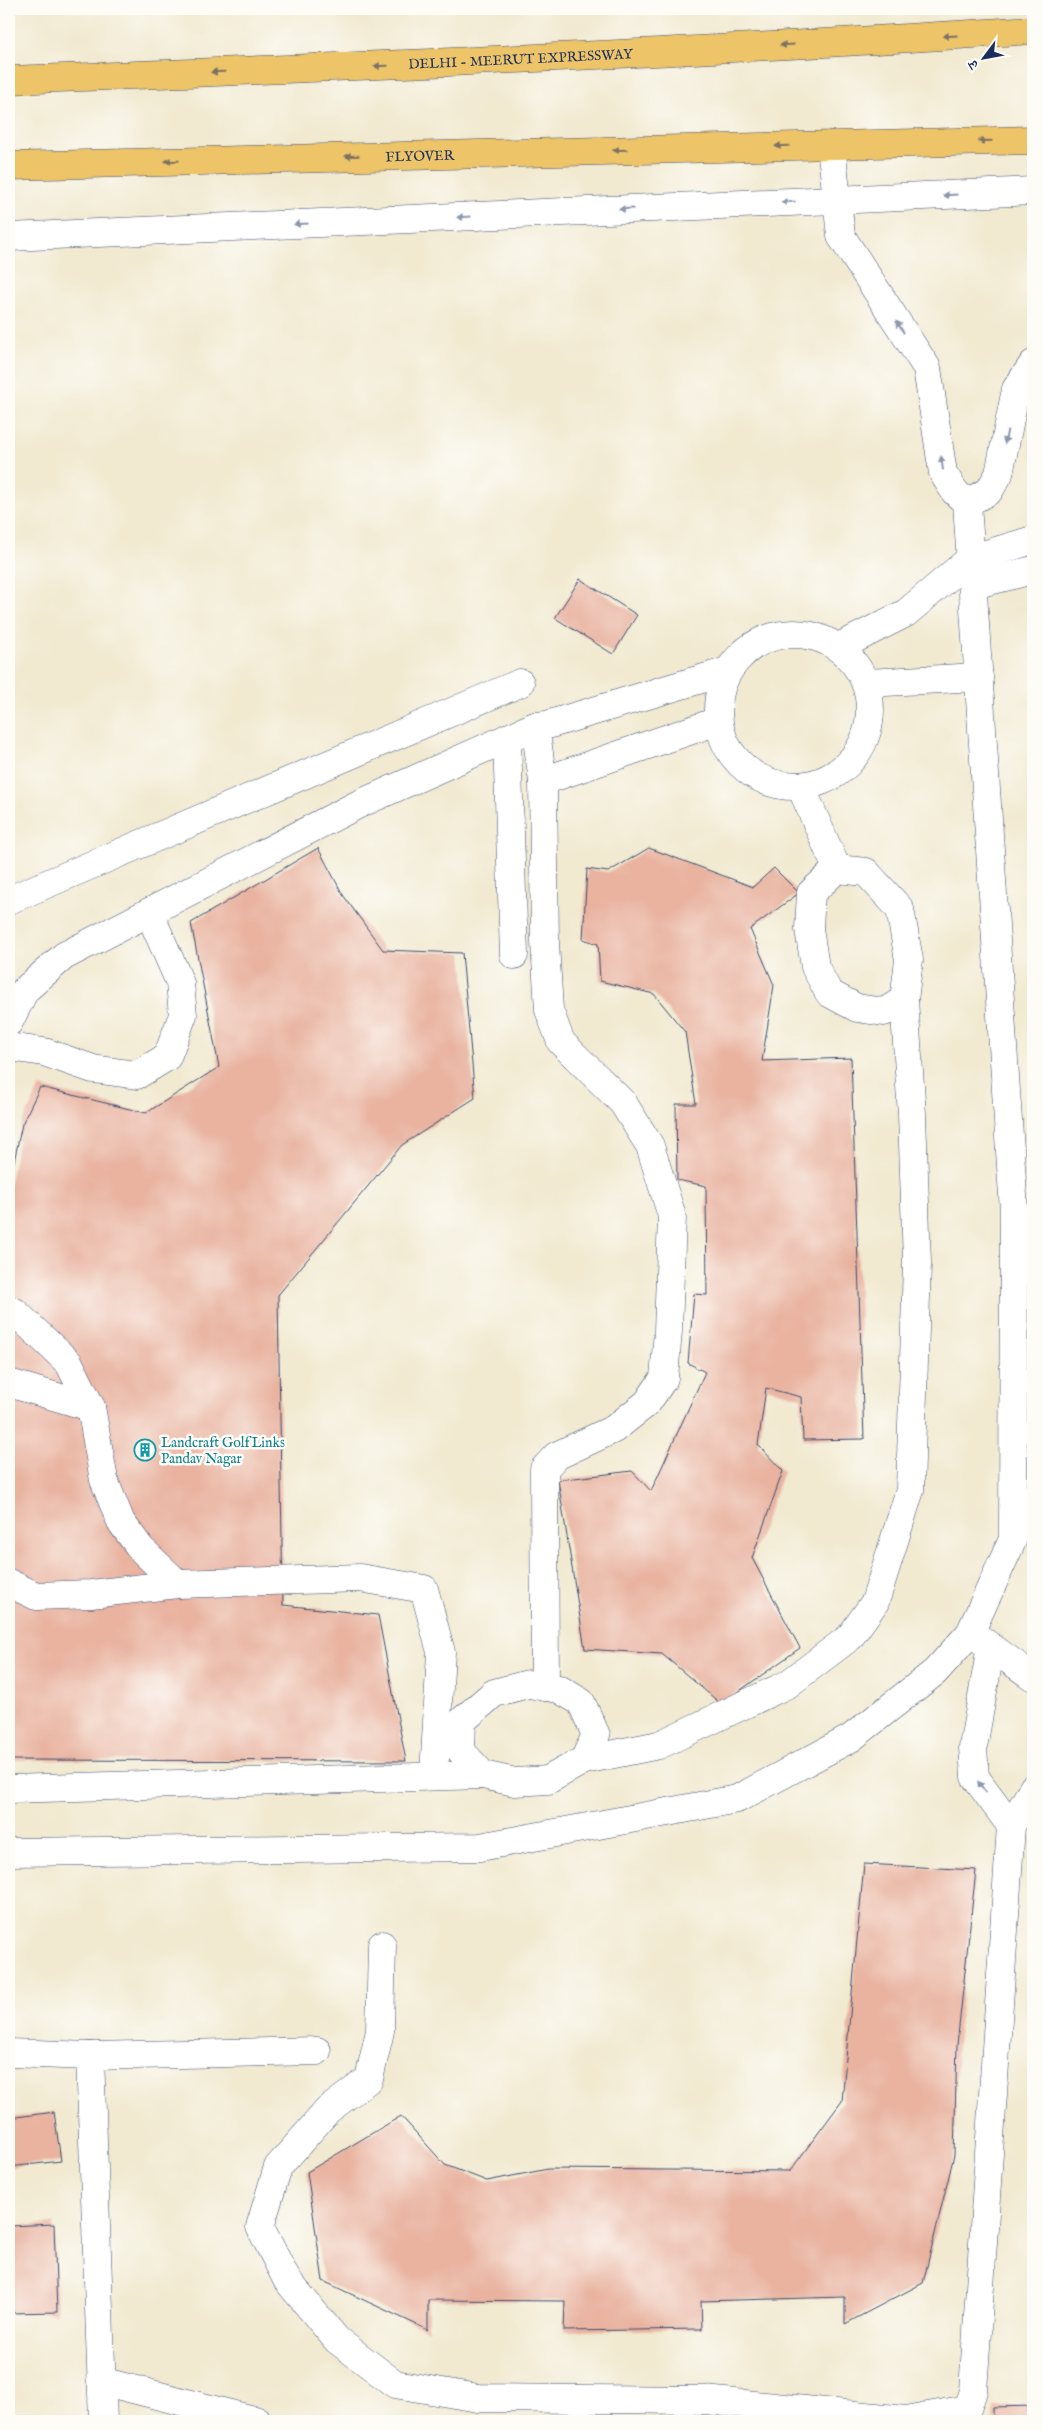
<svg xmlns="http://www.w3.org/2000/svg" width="1042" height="2430" viewBox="0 0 1042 2430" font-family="'IM FELL English','Noto Serif Devanagari',serif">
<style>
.building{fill:#e9b3a0}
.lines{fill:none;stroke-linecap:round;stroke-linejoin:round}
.minor-casing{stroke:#3b4b6f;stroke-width:29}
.highway-casing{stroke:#3b4b6f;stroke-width:29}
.minor{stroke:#fff;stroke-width:28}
.highway{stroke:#eec469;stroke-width:28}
.oneway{fill:#7a7263}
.oneway2{fill:#8d97ae}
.labels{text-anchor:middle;stroke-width:5;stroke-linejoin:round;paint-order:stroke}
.street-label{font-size:14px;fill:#1b2f5e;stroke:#fdfcf7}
.culture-label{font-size:14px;fill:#0d838f;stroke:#fdfcf7;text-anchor:start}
</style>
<rect width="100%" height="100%" fill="#fdfcf7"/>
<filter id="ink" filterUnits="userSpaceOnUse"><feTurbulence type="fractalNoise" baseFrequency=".02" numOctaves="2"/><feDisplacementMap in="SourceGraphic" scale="10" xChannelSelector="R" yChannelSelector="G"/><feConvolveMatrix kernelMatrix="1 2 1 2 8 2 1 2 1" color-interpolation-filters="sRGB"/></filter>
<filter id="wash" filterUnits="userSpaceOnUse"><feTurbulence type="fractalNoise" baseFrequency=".0096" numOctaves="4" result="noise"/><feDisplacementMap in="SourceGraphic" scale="20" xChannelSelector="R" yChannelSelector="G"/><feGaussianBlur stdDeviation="1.12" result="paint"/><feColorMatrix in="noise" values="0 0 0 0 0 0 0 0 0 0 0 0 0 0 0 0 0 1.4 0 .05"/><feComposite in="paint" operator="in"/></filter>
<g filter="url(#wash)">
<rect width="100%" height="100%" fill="#f1e9d0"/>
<g id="blocks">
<!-- building -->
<g class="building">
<polygon points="580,579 637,615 613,654 555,618"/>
<polygon points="318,848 343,895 383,950 462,953 475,1098 402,1145 278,1295 283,1605 378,1615 406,1761 9,1760 9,1185 22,1124 40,1087 146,1113 219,1067 191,923"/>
<polygon points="649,848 753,887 774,868 799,893 750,929 774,985 762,1061 851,1058 864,1439 803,1440 801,1397 766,1388 758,1445 783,1471 752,1558 800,1648 721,1704 662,1654 585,1649 558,1480 632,1471 651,1491 705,1372 688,1363 694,1294 707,1295 706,1186 677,1180 676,1104 696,1104 685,1032 654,994 600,981 598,944 583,939 587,869 608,872"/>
<polygon points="864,1864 976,1870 957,2045 954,2155 923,2283 845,2324 845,2297 701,2301 702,2329 564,2331 565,2301 428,2300 428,2330 323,2281 307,2172 401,2116 445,2165 487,2181 548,2169 790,2171 842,2101"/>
<polygon points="54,2112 61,2161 9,2167 9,2118"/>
<polygon points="54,2224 57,2312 9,2313 9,2226"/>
<polygon points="1033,2406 1033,2421 993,2421 993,2407"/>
</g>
</g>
</g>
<g filter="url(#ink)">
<use href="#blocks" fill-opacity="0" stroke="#3b4b6f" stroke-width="1"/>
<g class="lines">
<!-- minor casing -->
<g class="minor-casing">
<g id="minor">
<polyline points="9,237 1033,191"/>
<polyline points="967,503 989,491 999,474 1016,389 1033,364"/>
<polyline points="973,585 1033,570"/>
<circle cx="794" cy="710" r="76"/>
<polyline points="839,647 906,613 970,559 1033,540"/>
<polyline points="866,683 979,677"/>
<polyline points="507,738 514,955"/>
<polyline points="543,781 535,726 547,725 728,671"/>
<polyline points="801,787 837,869"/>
<polygon points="837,869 866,872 900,909 909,960 904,1000 884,1012 857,1008 829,993 815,967 809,929 811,893"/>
<polyline points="9,900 520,683"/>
<polyline points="9,1022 25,990 64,956 357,805 535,726"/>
<polyline points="9,1047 44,1052 93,1069 137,1075 167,1057 183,1015 180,983 149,912"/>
<polyline points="9,1310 15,1312 69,1363 91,1407 104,1480 121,1522 141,1549 178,1584"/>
<polyline points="9,1383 91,1407"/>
<polyline points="9,1583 36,1596 91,1594 178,1584 360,1578 424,1589 441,1652 434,1775"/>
<polyline points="977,1637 1033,1677"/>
<polyline points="991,1647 973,1747 975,1777 1011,1826"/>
<polygon points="528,1684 559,1689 581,1702 596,1735 584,1760 548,1780 515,1782 483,1775 461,1751 462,1721 494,1693"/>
<polyline points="545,1687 544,1469 556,1456 614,1429 647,1403 664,1378 668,1331 672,1216 650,1146 623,1103 561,1042 549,1010 545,943 543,781 718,721"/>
<polyline points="584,1760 659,1745 788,1684 850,1637 875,1602 910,1490 917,1263 912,1114 904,1000"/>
<polyline points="9,1789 483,1775"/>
<polyline points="9,1852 480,1847 737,1799 851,1738 935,1672 970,1633 1013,1539 1014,1211 967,503 955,492 943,473 927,368 841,236 831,145"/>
<polyline points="382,1945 380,2031 369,2079 328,2110 278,2167 260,2227 287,2280 337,2340 395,2384 478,2398 705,2400 906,2420 967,2409 973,2391 1011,1826 1033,1788"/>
<polyline points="9,2053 90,2056 103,2421"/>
<polyline points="90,2056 317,2051"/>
<polyline points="101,2381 258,2421"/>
</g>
</g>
<!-- highway casing -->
<g class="highway-casing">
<g id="highway">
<path id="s1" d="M9 80C350 67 692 53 1033 30"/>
<path id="s2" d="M9 166 1033 140"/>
</g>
</g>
<!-- minor -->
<use href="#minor" class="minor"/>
<!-- highway -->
<use href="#highway" class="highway"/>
</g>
<!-- one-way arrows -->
<defs><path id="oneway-solid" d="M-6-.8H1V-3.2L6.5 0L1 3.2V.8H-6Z" transform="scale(1.25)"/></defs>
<g class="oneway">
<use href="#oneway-solid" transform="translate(950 36) rotate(176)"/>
<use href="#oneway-solid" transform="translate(787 45) rotate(177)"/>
<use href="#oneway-solid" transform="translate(381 66) rotate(178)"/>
<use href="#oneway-solid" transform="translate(218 72) rotate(178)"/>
<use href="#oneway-solid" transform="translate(985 141) rotate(179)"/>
<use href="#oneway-solid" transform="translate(782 146) rotate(179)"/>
<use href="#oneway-solid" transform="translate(620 150) rotate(179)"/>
<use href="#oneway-solid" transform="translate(352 156) rotate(179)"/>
<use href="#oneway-solid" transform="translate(172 161) rotate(178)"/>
</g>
<g class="oneway2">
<use href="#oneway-solid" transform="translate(950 195) rotate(177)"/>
<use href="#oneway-solid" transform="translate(788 202) rotate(177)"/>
<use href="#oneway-solid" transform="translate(626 209) rotate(177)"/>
<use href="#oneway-solid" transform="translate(464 217) rotate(177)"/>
<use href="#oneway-solid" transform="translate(301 224) rotate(177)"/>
<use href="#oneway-solid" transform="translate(900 327) rotate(-123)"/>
<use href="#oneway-solid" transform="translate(1006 437) rotate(101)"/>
<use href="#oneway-solid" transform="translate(942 463) rotate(-98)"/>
<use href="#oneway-solid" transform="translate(982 1787) rotate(-127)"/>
</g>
</g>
<!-- icons -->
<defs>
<g id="building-ring" transform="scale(1.125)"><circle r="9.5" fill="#fdfcf7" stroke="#0f9aa8" stroke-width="1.5"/><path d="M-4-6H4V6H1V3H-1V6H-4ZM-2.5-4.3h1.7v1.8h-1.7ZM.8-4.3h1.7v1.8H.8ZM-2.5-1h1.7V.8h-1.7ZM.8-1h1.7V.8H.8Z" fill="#0f9aa8"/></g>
</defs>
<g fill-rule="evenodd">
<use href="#building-ring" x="145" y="1450"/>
</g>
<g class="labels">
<!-- street labels -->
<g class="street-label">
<text dy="5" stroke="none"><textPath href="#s1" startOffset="512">DELHI - MEERUT EXPRESSWAY</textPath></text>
<text dy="5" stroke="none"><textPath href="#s2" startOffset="411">FLYOVER</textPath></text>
</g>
<!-- culture labels -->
<g class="culture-label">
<text x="161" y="1447">Landcraft GolfLinks<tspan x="161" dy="16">Pandav Nagar</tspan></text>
</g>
</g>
<!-- margin -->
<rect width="1042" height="2430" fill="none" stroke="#fdfcf7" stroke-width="30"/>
<!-- north arrow -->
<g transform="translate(984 58) rotate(238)" stroke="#fdfcf7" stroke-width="4" paint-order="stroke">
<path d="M0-4L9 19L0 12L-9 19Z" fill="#1b2f5e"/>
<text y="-8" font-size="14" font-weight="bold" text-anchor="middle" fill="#1b2f5e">उ</text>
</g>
</svg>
